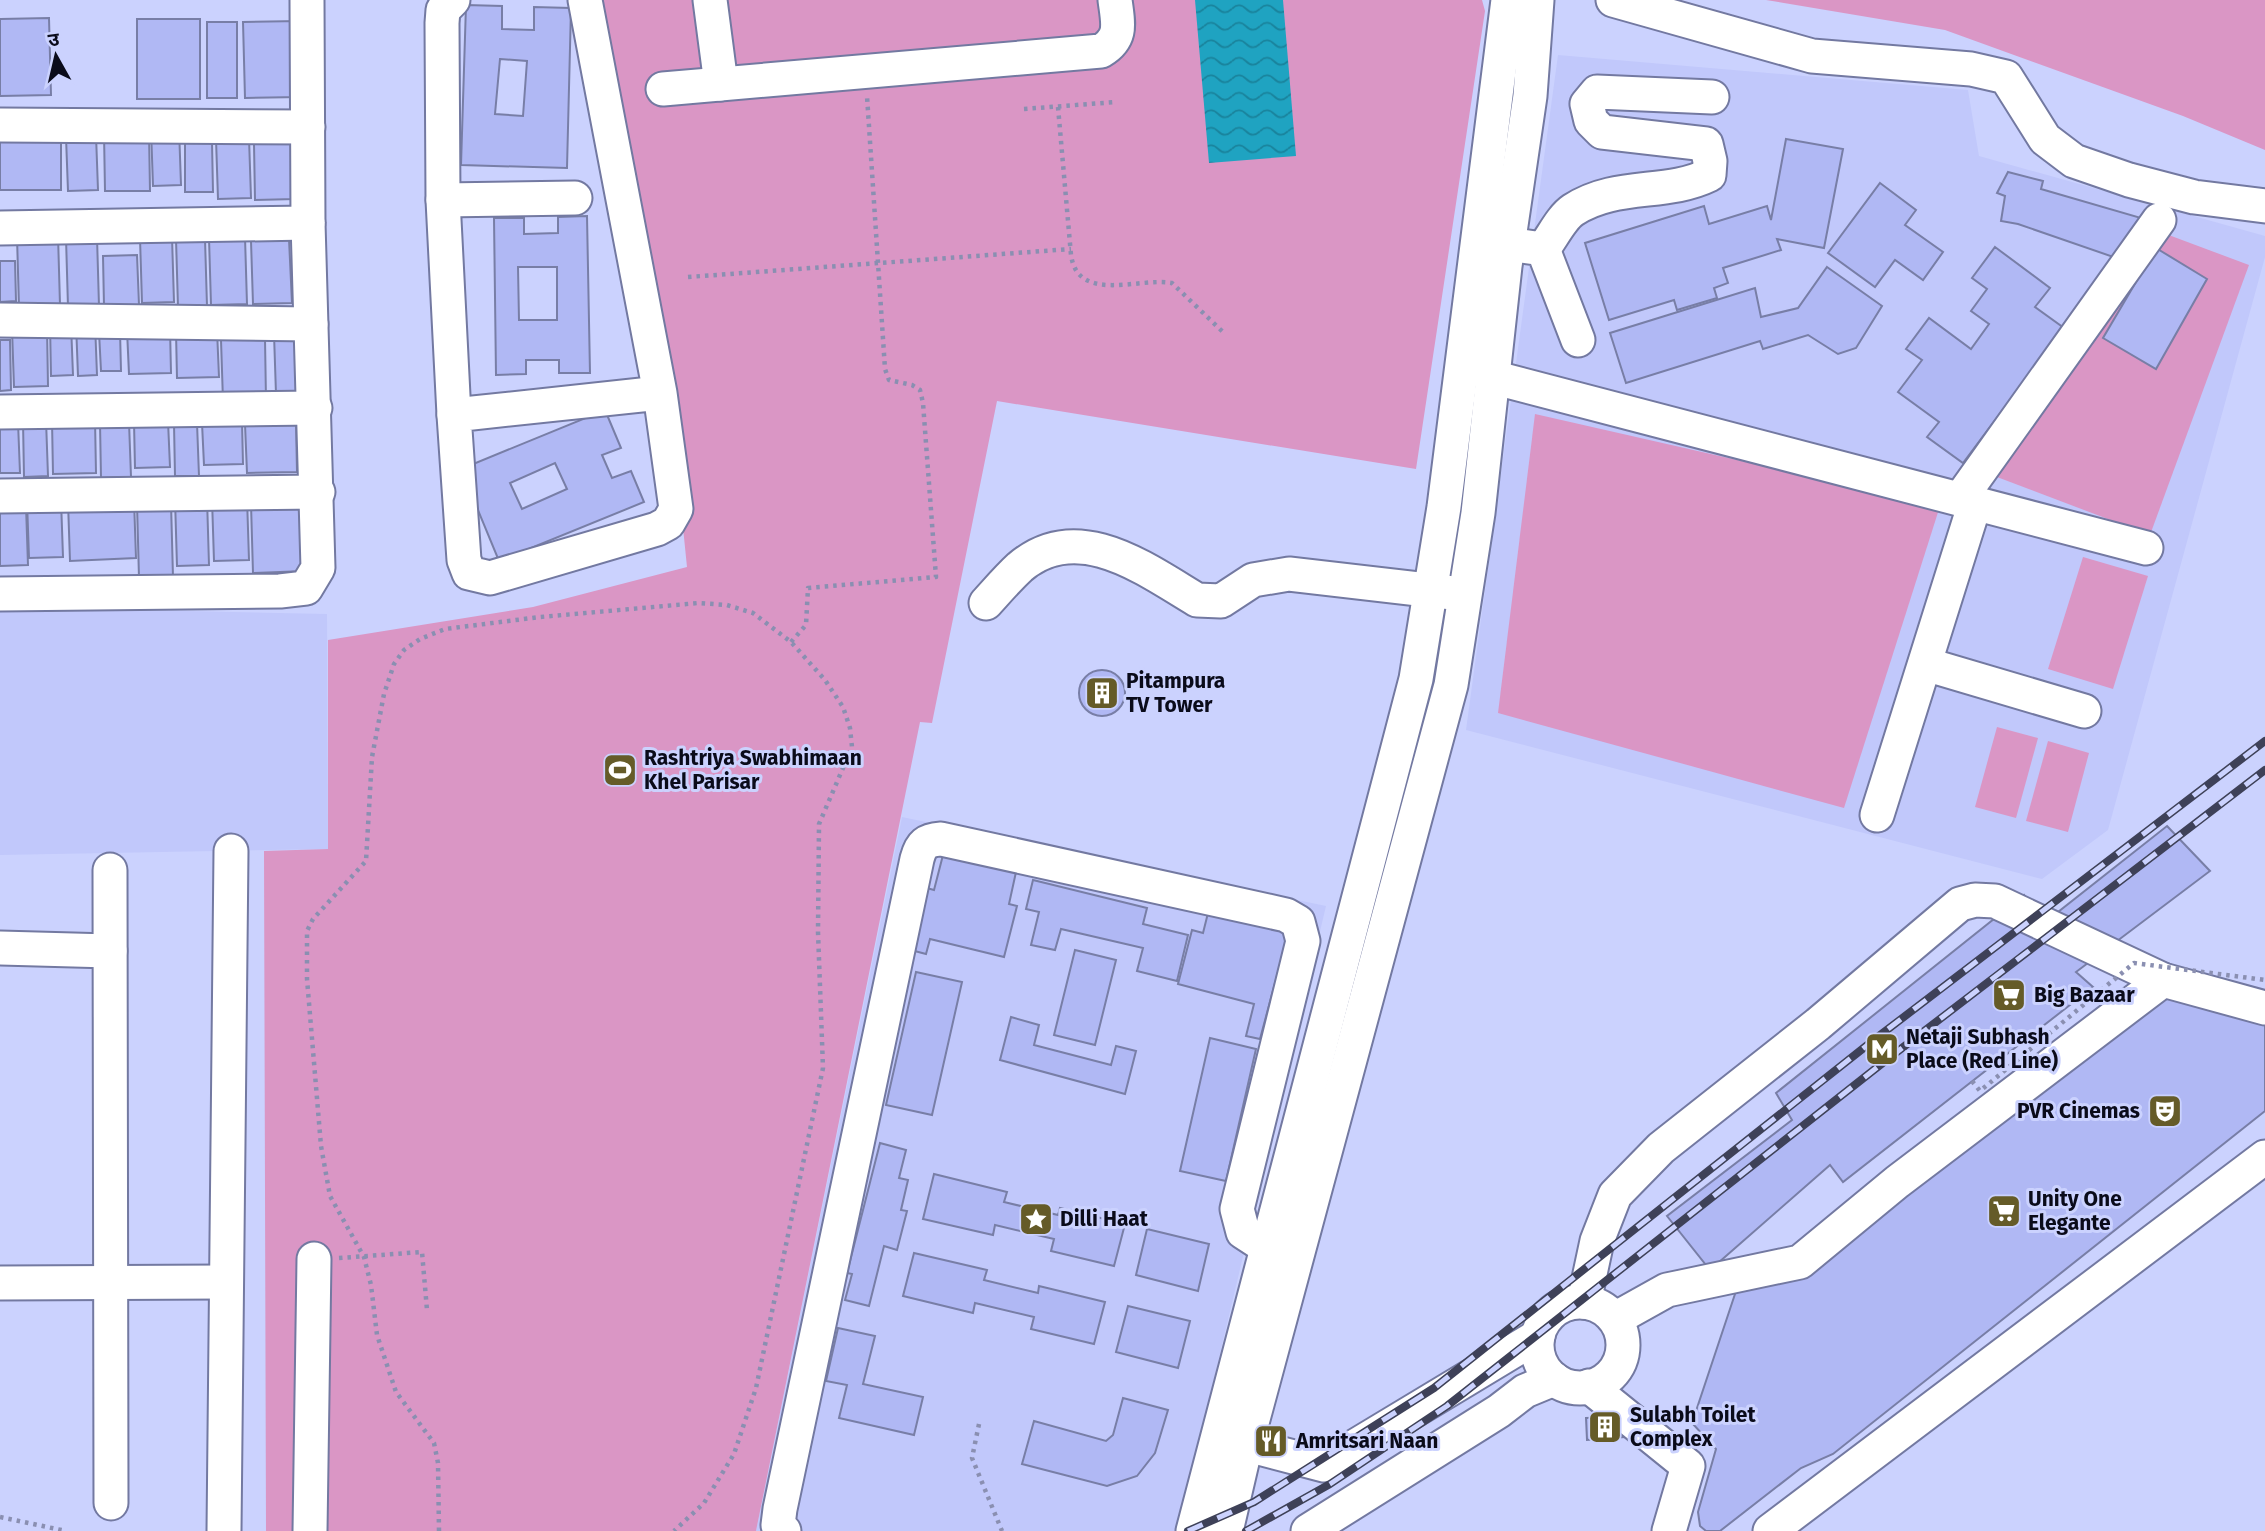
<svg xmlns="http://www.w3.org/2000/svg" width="2265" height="1531" viewBox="0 0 2265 1531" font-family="'Fira Sans','Noto Sans Devanagari',sans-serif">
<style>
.built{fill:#c1c8fb}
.park{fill:#da96c5}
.water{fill:url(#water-waves)}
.building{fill:#b0b8f4;stroke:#787ea6;stroke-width:2;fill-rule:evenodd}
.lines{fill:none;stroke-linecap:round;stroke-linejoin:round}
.minor-casing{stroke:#7379a1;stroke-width:37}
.path{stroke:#8a8fb1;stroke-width:4.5;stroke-dasharray:3.5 5;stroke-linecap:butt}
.minor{stroke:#fff;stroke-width:33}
.rail-casing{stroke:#3e4158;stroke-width:8}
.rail{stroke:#cbd2fe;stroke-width:5;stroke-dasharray:16;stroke-linecap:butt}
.path-bridge{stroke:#8a8fb1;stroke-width:4.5;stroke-dasharray:3.5 5;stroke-linecap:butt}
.labels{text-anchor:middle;stroke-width:6;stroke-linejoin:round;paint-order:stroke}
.poi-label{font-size:21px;font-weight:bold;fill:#0a0b1a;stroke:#cbd2fe;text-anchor:start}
</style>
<defs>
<pattern id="water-waves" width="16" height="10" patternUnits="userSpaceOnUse" patternTransform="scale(1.75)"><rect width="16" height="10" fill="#1fa3c1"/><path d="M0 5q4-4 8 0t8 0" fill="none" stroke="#19839c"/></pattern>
</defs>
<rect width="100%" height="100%" fill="#cbd2fe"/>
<!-- built -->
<g class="built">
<polygon points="1558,55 1968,90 1979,156 2265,236 2265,257 2108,830 2042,879 1466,730"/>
<polygon points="0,607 327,614 328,849 0,855"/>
<polygon points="902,817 1326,906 1178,1531 756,1531"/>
</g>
<!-- park -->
<g class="park">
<polygon points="596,0 1482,0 1485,11 1416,469 997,401 932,723 920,722 756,1531 266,1531 264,851 328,849 328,640 533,607 687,567 661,310"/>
<polygon points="1766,0 2265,0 2265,150 2183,116 1945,30"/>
<polygon points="2166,234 2249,265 2150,535 1997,477"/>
<polygon points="1535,414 1940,506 1844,808 1498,713"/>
<polygon points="2083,557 2148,576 2113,689 2048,669"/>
<polygon points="1997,727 2038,738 2016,818 1975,807"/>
<polygon points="2048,741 2089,753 2068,832 2026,821"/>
</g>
<!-- water -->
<polygon class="water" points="1195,0 1283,0 1296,156 1209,163"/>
<!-- building -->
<g class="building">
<path d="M466 5 502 6V29L534 30V7L571 8 567 168 461 165ZM500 59 527 61 523 116 495 114Z"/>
<polygon points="49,18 51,95 0,96 0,19"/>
<rect x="137" y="19" width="63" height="80"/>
<polygon points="299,21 300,97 245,98 243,22"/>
<rect x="207" y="22" width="30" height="76"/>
<polygon points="179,128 181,185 153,186 151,129"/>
<rect x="0" y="133" width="61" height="57"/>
<polygon points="104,133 149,133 150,191 105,191"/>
<polygon points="96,135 98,190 68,191 66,137"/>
<polygon points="249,138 251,198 218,199 216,139"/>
<polygon points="1786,139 1843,149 1824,248 1777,239 1781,250 1723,268 1728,283 1714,288 1717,298 1677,310 1674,300 1609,320 1585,243 1704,206 1709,224 1767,206 1771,220"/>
<polygon points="185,142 212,142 213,192 185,192"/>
<polygon points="294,143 295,199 255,200 254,144"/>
<polygon points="2008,172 2043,181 2041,189 2148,220 2125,261 2018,224 2001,221 2005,196 1997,193"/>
<polygon points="1880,183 1916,210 1905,225 1943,252 1923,280 1895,260 1875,287 1828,253"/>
<path d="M587 216 590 373H559V360H526V374L496 375 494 218H524V234L558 233V217ZM518 267H557V320H519Z"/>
<polygon points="58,235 60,305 19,307 17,237"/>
<polygon points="97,237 99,306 68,307 66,238"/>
<polygon points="172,237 174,302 142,303 140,238"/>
<polygon points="245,237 247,304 211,305 209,238"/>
<polygon points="176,239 205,239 207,306 178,307"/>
<polygon points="289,239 292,303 253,304 251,241"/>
<polygon points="1995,247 2050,288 2035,307 2064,328 1963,463 1927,437 1939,422 1898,392 1922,360 1906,349 1929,318 1971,349 1989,324 1971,311 1987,289 1972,278"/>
<polygon points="2156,248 2207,279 2156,369 2103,338"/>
<polygon points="137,255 139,305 104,306 103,256"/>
<polygon points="0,261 15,261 16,301 0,302"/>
<polygon points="1827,267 1882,306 1856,348 1838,354 1808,335 1763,349 1760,341 1626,383 1610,333 1755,288 1761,317 1798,308"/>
<polygon points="76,323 95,323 97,375 78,376"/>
<polygon points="50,324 71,324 73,375 51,376"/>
<polygon points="47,328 48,386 14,387 12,329"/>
<polygon points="170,329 171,373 129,374 127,330"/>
<polygon points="217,330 219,377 177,378 176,332"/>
<polygon points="120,331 121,371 101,371 99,332"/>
<polygon points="274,334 302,334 304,394 276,394"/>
<polygon points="265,339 266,400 223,401 221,340"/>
<polygon points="0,340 10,340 11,390 0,391"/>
<path d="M605 410 621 448 602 455 612 478 631 471 644 502 499 561 461 469ZM555 463 567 489 522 509 510 483Z"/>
<polygon points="95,419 96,473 53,474 52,421"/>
<polygon points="46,420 48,476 24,477 23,421"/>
<polygon points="168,421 170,467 135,468 134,422"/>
<polygon points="18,422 20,473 0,473 0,423"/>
<polygon points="129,422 131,477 101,478 100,423"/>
<polygon points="242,422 243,464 204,465 202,423"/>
<polygon points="296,422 297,472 247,473 245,424"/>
<polygon points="197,423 199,476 175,476 174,424"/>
<polygon points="207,498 209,565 177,566 175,499"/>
<polygon points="247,498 249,560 214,561 212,499"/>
<polygon points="61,500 63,557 29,558 27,501"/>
<polygon points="134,500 136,558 70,561 68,502"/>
<polygon points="171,503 173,577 139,578 137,504"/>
<polygon points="304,503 306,571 253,573 251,504"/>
<polygon points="26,506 28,565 0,566 0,507"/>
<circle cx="1102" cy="693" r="23"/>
<polygon points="2167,826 2210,871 2076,972 2093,987 1843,1182 1830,1165 1710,1270 1667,1216 1792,1120 1776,1093 2024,895 2044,923"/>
<polygon points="943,855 1016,872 1009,904 1017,906 1004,957 930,939 926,954 907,949 923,887 934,890"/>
<polygon points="1033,880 1147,908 1143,924 1188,935 1177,981 1137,971 1143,948 1061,929 1055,950 1031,945 1039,912 1026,909"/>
<polygon points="1210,905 1290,927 1260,1039 1246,1036 1254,1004 1178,984 1192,930 1203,933"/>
<polygon points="1075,950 1116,960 1095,1045 1054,1035"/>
<polygon points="916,972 962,982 932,1115 886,1105"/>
<polygon points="2147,984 2265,1004 2265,1111 1833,1454 1801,1468 1720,1531 1706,1531 1700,1526 1698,1512 1716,1449 1692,1423 1739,1282 1798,1267"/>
<polygon points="1011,1017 1039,1025 1034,1045 1111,1065 1116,1046 1136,1051 1125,1094 1000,1060"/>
<polygon points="1210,1038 1256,1049 1226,1181 1180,1171"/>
<polygon points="880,1143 906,1150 899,1178 908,1180 901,1210 907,1211 897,1250 884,1246 869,1306 845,1300 852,1274 847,1273"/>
<polygon points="934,1174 1007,1192 1004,1202 1058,1215 1060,1208 1125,1224 1114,1266 1051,1251 1054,1239 995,1225 993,1235 923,1219"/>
<polygon points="1147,1229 1209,1244 1198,1291 1136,1275"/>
<polygon points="914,1253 987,1270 984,1280 1038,1293 1039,1286 1105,1302 1094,1344 1031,1329 1034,1317 975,1303 973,1313 903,1296"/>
<polygon points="1128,1306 1190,1321 1178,1368 1116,1352"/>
<polygon points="838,1328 875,1336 863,1384 923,1397 914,1435 839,1418 847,1385 826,1381"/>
<polygon points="1123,1398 1168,1410 1155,1453 1137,1476 1107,1486 1022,1464 1034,1421 1106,1441 1113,1435"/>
<polygon points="1621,1417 1624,1437 1587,1440 1586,1418"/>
</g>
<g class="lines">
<!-- minor casing -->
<g class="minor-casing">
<g id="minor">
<polyline points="453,0 443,10 442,23 443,200 454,415"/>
<polyline points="585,0 660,393 676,509 668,523 657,529 490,578 469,573 464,560 454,415 660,393"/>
<polyline points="710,0 721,84"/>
<polyline points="1613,0 1812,56 1971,69 2006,77 2045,139 2074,161 2129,180 2194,197 2265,206"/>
<path d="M663 89 1101 51C1123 38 1118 23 1115 0"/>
<polyline points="0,125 308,127"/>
<polyline points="443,200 575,198"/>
<polyline points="0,228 308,223"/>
<polyline points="1521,246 1543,249 1578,340"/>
<path d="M1543 249C1552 238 1561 218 1573 210 1616 182 1666 196 1709 175L1710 161 1706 144 1602 132 1591 121 1587 104 1597 92 1712 97"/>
<polyline points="0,320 311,324"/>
<polyline points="1492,377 2146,548"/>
<polyline points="0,412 315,408"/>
<polyline points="0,496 318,492"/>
<polyline points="1960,499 2159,220"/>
<polyline points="0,594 280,591 306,588 318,568 308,223 307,0"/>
<path d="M986 603C997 591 1008 578 1020 567 1078 518 1145 569 1197 600L1221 601 1253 580 1289 574 1453 593"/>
<polyline points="1925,664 2084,711"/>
<polyline points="1877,815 1975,503"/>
<polyline points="110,870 111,1503"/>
<polyline points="0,948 110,951"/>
<polyline points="0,1283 225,1282"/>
<polyline points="1584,1302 1597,1241 1615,1195 1661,1148 1818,1024 1960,904 1975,900 1995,901 2163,980 2265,1008"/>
<circle cx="1580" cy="1345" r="43"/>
<polyline points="1615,1319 1667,1290 1800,1262 1897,1182 2163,980"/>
<polyline points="1589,1386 1688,1466 1669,1531"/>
<polyline points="1225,1439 1324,1465 1538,1336"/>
<polyline points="224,1531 231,851"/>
<polyline points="310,1531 314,1259"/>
<path d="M784 1531 778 1525 780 1509 917 859C921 844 926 840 941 839L1286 915 1298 922 1303 941 1237 1209 1243 1232 1266 1247"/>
<polyline points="1193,1531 1416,679 1444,507 1508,0"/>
<polyline points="1226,1531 1246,1445 1451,685 1478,513 1505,266 1530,96 1537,0"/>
<polyline points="1308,1531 1499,1411 1525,1391 1554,1379"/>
<polyline points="1770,1531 2265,1157"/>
</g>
</g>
<!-- path -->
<g class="path">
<path d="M1058 107 1071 255C1078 304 1139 277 1172 283L1224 333"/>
<polyline points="1024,109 1116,102"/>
<polyline points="688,277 1071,249"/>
<polyline points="791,642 806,625 808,588 936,577 923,403 920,390 912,385 889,380 885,369 867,96"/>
<polyline points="339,1258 422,1252 427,1310"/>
<polyline points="979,1424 972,1458 1002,1531"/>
<polyline points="0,1517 66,1531"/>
<polyline points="439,1531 438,1463 434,1443 396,1392 377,1335 371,1285 364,1257 330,1196 321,1146 307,979 307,931 313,919 366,861 372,757 384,694 394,664 404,650 420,639 445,629 540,617 698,603 727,605 753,613 791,642 825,680 843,707 850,728 852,747 819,824 818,932 823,1068 756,1388 734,1454 704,1503 674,1531"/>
</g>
<!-- minor -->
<use href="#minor" class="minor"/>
<!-- rail casing -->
<g class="rail-casing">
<g id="rail">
<polyline points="1188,1531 1254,1502 1434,1388 1875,1039 2265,741"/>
<polyline points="1246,1531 1330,1484 1447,1406 1889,1058 2265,770"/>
</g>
</g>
<!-- rail -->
<use href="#rail" class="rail"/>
<!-- path-bridge -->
<polyline class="path-bridge" points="1972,1081 1980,1091 2134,963 2265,980"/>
</g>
<!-- icons -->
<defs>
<g id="building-square" transform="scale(1.75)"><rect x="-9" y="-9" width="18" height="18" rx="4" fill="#655b28" stroke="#cbd2fe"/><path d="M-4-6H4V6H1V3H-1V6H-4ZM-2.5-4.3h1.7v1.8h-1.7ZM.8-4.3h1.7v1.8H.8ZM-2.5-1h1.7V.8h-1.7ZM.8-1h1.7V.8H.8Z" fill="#fff"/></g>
<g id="stadium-square" transform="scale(1.75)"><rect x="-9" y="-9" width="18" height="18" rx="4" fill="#655b28" stroke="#cbd2fe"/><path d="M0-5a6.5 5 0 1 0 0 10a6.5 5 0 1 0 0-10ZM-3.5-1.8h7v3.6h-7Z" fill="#fff"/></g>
<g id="supermarket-square" transform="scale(1.75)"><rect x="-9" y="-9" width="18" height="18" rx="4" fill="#655b28" stroke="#cbd2fe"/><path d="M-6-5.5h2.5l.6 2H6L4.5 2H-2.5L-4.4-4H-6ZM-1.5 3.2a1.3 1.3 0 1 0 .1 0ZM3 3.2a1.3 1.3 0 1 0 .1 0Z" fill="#fff"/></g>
<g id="metro-square" transform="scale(1.75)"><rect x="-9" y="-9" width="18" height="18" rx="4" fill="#655b28" stroke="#cbd2fe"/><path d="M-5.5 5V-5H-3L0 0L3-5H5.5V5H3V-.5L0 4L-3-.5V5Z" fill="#fff"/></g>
<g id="theatre-square" transform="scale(1.75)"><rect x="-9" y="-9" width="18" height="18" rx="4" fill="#655b28" stroke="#cbd2fe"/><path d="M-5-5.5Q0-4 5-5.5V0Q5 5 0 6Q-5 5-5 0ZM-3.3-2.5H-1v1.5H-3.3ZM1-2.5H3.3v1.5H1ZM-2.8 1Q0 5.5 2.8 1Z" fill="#fff"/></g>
<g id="sight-square" transform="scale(1.75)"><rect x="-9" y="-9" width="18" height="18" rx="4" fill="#655b28" stroke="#cbd2fe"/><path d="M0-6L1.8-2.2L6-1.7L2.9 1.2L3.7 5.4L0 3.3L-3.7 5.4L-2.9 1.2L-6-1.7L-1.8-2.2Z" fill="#fff"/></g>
<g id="restaurant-square" transform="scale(1.75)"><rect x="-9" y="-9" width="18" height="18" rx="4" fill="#655b28" stroke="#cbd2fe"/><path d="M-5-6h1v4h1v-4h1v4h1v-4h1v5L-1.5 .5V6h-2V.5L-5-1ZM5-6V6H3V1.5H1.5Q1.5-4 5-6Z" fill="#fff"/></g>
</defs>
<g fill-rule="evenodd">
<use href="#building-square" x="1102" y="693"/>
<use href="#stadium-square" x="620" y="770"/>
<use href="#supermarket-square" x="2009" y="995"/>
<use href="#metro-square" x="1882" y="1049"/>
<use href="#theatre-square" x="2165" y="1111"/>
<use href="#supermarket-square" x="2004" y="1211"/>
<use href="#sight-square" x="1036" y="1219"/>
<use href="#building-square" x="1605" y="1427"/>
<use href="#restaurant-square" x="1271" y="1441"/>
</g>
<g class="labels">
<!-- poi labels -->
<g class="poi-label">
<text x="1126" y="688">Pitampura<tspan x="1126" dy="24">TV Tower</tspan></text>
<text x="644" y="765">Rashtriya Swabhimaan<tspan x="644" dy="24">Khel Parisar</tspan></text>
<text x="2034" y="1002">Big Bazaar</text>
<text x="1906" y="1044">Netaji Subhash<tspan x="1906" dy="24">Place (Red Line)</tspan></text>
<text x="2140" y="1118" text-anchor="end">PVR Cinemas</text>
<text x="2028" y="1206">Unity One<tspan x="2028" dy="24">Elegante</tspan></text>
<text x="1060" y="1226">Dilli Haat</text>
<text x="1630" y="1422">Sulabh Toilet<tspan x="1630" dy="24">Complex</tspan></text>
<text x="1296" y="1448">Amritsari Naan</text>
</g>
</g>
<!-- north arrow -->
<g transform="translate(56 56) rotate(352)" stroke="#cbd2fe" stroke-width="5" paint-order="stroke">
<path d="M0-5L12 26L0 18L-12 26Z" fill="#0a0b1a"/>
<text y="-10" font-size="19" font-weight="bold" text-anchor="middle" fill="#0a0b1a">उ</text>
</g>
</svg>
